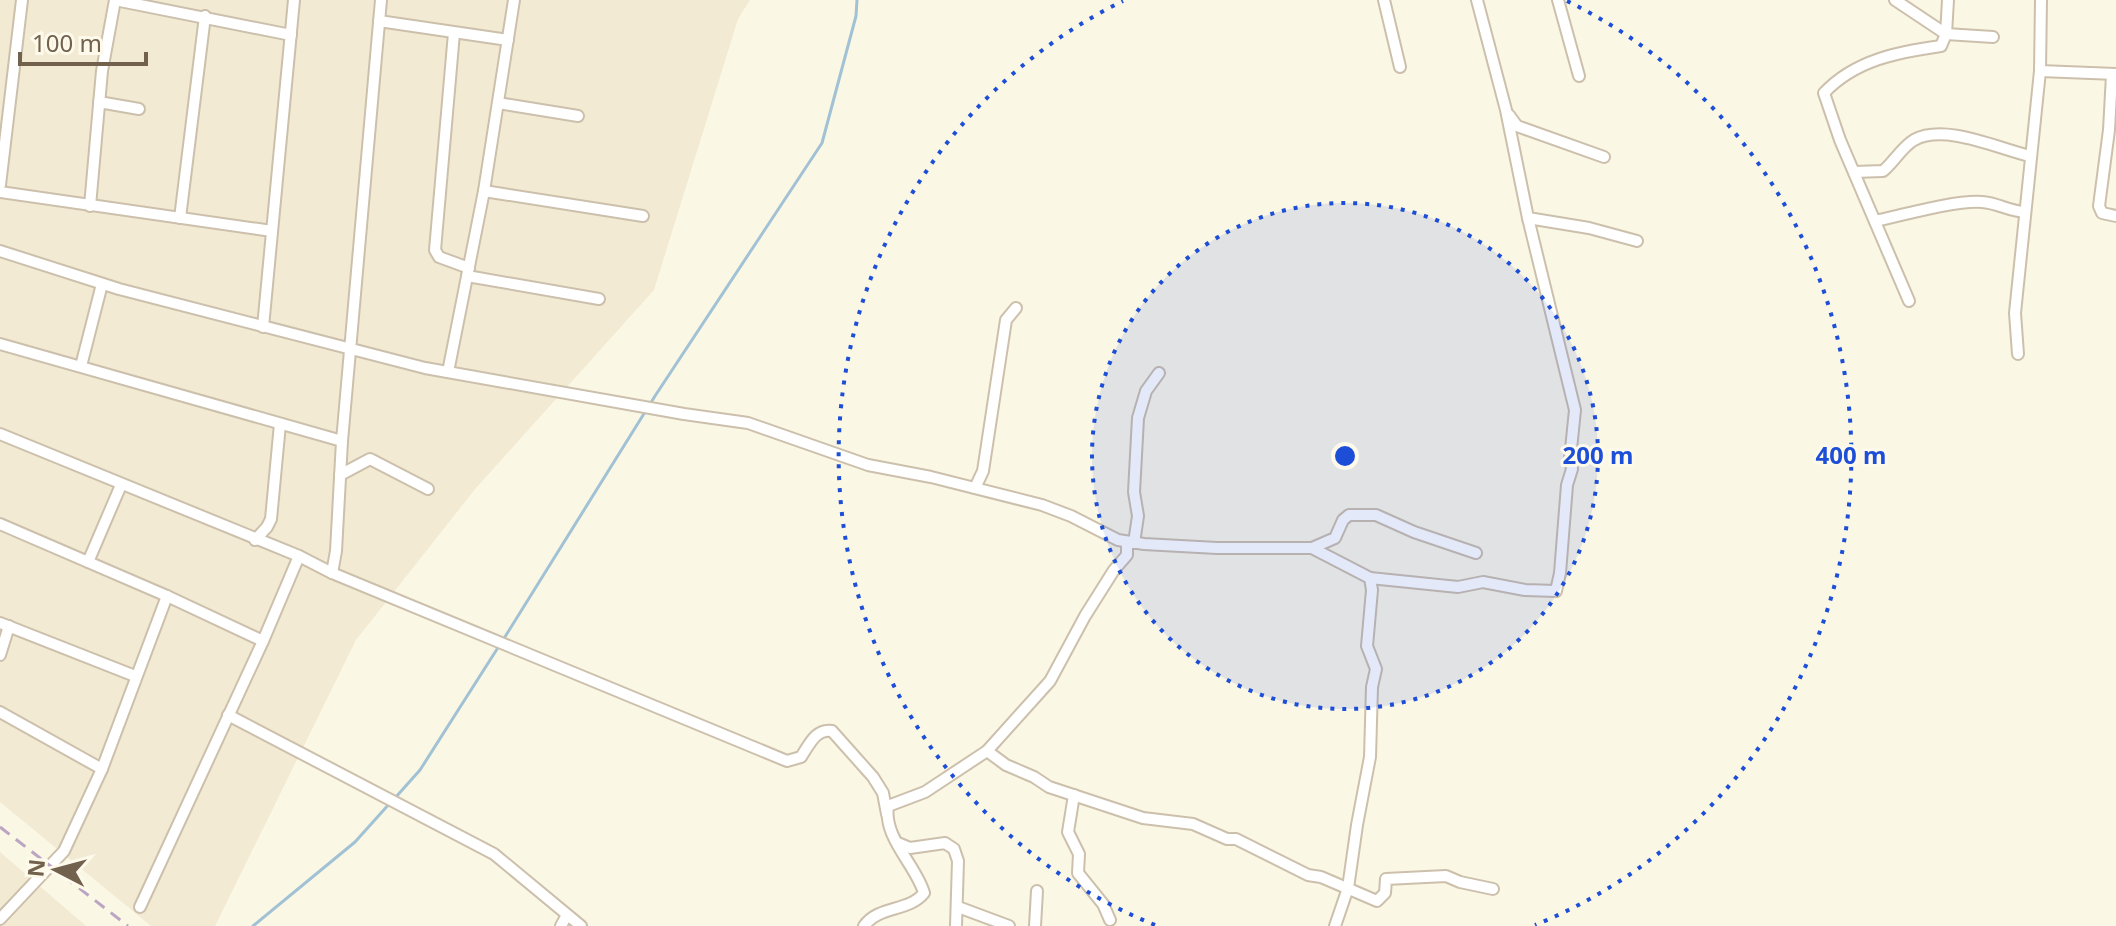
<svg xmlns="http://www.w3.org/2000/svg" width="2116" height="926" viewBox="0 0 2116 926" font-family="'Noto Sans',sans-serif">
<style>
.residential{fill:#f2ead3}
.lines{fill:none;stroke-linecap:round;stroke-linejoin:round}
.stream{stroke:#a1c1d4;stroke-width:3}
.minor-casing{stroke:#ccc0ac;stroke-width:14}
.minor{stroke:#fff;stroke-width:10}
.rail{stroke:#bca4c3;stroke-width:3;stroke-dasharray:12 8;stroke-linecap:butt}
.ring{fill:none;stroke:#1d4ed8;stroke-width:4;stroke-dasharray:4 8}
.centre{fill:#1d4ed8;stroke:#fefaeb;stroke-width:4}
.ring-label{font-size:24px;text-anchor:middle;font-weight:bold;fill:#1d4ed8;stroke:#fefaeb;stroke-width:6;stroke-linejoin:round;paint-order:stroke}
</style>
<rect width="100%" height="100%" fill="#fbf7e5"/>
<!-- residential -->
<g class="residential">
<polygon points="0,0 750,0 738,19 654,290 476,488 356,640 215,926 151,926 0,802"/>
<polygon points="0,852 86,926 0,926"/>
</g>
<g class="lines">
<!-- stream -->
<g class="stream">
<polyline points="503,640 655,396 822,143 856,16 857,0"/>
<polyline points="395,798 420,770 499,646"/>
<polyline points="253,926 355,842 390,803"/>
</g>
<!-- minor casing -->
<g class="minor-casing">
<g id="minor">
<polyline points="115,0 291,35"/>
<polyline points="1384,0 1400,67"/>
<polyline points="1477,0 1506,110 1528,218 1589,228 1637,241"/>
<polyline points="1558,0 1579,76"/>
<polyline points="1895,0 1946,34 1993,37"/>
<polyline points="379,21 508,40"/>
<polyline points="454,33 435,250 439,257 469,268"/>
<polyline points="2040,71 2116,74"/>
<polyline points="2112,75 2109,130 2099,206 2102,213 2116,216"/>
<polyline points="99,102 139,109"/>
<polyline points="498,103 578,116"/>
<polyline points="1509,115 1517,126 1604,157"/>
<path d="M1854 172 1883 171C1894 162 1902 147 1914 140 1945 123 1999 149 2030 156"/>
<polyline points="0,185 22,0"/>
<polyline points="484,191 643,216"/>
<polyline points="0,192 272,231"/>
<polyline points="90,206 102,71 115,0"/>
<polyline points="180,218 205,16"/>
<path d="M1875 221C1903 215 1955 200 1982 202 1998 203 2008 211 2025 212"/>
<polyline points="0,251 119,289 425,368 684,414 748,423 868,465 931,477 1042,505 1071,516 1118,540 1144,544 1217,548 1312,548 1335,538 1343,520 1349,515 1376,515 1414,532 1476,553"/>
<polyline points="467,276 599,299"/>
<path d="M1909 301 1840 140 1824 93C1855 60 1898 52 1941 46L1946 34 1948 0"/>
<polyline points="263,327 294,0"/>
<polyline points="0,344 342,441"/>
<polyline points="2018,354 2015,313 2040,71 2041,0"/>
<polyline points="81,366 102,284"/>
<polyline points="448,372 484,191 514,0"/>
<polyline points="0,434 299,556 332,573 336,551 342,441 381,0"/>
<polyline points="340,475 370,459 428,489"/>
<polyline points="975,488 983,471 1006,320 1016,308"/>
<polyline points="0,524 167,596 263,641 140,907"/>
<polyline points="255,540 267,527 271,519 280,424"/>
<polyline points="1134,543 1138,516 1134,492 1138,418 1146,391 1159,373"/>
<polyline points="1312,548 1370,578 1372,590 1367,646 1376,669 1372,687 1370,757 1357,825 1348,888 1335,926"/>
<polyline points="88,562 121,485"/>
<path d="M332 573 787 761 801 757C809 745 816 728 832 731L873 777 883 793 887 814"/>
<polyline points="1370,578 1458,587 1483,582 1525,590 1556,591 1560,573 1567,485 1572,469 1570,459 1575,410 1528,218"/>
<polyline points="0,623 135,676"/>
<polyline points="263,641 299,556"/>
<polyline points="0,655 9,626"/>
<polyline points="0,712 102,769"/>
<polyline points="228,715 494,854 581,926"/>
<polyline points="987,751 1006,765 1034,777 1049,787 1143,818 1193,824 1227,839 1236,839 1308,875 1321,877 1377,901 1385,893 1386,879 1446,876 1460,882 1493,889"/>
<polyline points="1074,795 1068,832 1079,854 1078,873 1103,904 1110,920"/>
<polyline points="898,843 910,848 945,843 954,849 958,861 956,926"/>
<polyline points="958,907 1009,926"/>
<polyline points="0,919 64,851 102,769 167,596"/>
<polyline points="561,926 567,915"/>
<path d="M864 926C879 905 909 912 924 893 916 865 883 838 888 806L925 792 987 751 1050 681 1085 616 1114 570 1127 555V542"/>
<polyline points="1035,926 1037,891"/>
</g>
</g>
<!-- minor -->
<use href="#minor" class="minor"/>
<!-- rail -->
<polyline class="rail" points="0,827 128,926"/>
</g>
<!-- distance rings -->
<circle cx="1345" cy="456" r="253" fill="#1d4ed8" fill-opacity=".12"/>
<g class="ring">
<circle cx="1345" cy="456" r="253"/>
<path d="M1155 925A506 506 0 0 1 1123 1M1567 1A506 506 0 0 1 1535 925"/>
</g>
<circle cx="1345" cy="456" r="12" class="centre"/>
<g class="ring-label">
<text x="1598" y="464">200 m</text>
<text x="1851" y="464">400 m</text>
</g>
<!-- north arrow -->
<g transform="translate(56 870) rotate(276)" stroke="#fefaeb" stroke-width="6" paint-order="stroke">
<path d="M0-6L14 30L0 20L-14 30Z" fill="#72614c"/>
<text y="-12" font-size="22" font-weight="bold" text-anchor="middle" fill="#72614c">N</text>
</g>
<!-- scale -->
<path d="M20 52v12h126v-12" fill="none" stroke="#72614c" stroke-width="4"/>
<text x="32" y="52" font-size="24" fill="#72614c" stroke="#fefaeb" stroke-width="6" paint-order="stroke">100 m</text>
</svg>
